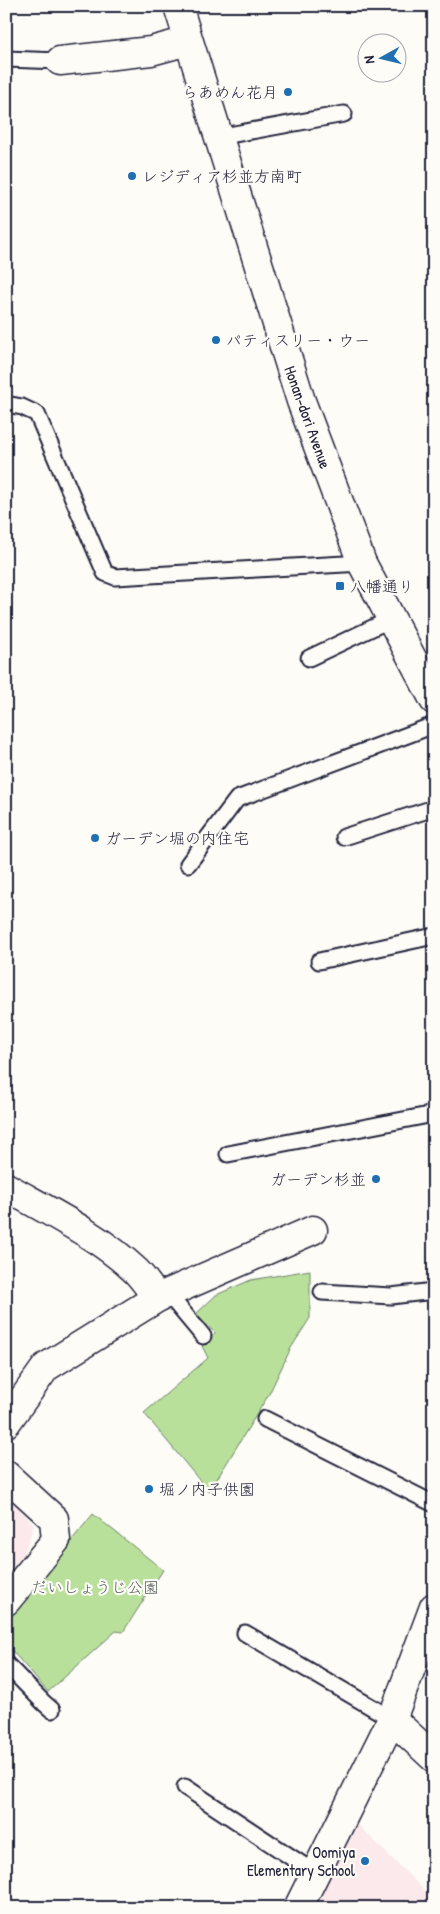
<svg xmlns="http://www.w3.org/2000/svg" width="440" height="1914" viewBox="0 0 440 1914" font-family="'Patrick Hand','Klee One',sans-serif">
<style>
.built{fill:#fbe9eb}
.green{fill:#b9e09b;stroke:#6e816b}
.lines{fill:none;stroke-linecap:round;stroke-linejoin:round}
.lane-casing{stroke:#22223b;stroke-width:19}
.street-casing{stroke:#22223b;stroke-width:31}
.primary-casing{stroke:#22223b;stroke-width:31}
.lane{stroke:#fdfcf7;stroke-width:15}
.street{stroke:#fdfcf7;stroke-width:28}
.primary{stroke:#fdfcf7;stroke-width:28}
.poi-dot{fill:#1f6fb2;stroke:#fdfcf7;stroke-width:2}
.labels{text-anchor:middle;stroke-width:4.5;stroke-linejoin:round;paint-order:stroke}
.poi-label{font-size:16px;fill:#22223b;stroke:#fdfcf7;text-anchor:start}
.street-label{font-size:16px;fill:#22223b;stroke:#fdfcf7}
.park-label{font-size:16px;fill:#4f5b58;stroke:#fdfcf7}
</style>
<rect width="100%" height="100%" fill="#fdfcf7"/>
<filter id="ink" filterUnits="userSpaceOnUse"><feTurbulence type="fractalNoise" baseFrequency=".02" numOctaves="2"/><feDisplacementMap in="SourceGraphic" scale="10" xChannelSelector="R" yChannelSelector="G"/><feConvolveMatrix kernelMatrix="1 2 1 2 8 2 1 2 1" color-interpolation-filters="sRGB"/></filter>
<g filter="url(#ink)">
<!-- built -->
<g class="built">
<polygon points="6,1494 34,1525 24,1554 6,1572"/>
<polygon points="356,1823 434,1900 434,1908 312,1908"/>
</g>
<!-- green -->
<g class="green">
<polygon points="310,1270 310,1318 291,1348 269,1394 209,1492 144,1413 208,1358 202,1346 215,1333 196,1314 216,1295 251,1280"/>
<polygon points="93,1514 163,1570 123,1632 116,1631 48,1692 6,1644 7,1620"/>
</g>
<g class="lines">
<!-- lane casing -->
<g class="lane-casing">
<g id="lane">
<polyline points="6,59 60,61"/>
<polyline points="218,137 344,114"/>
<polyline points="6,404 22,407 37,414 105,573 115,577 362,563"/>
<polyline points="309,658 391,619"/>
<polyline points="344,837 434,808"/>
<polyline points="188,864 237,799 434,725"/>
<polyline points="319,961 434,936"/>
<polyline points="228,1154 434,1114"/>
<polyline points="322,1292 391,1296 434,1291"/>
<polyline points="168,1294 203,1336"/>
<polyline points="265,1419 434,1504"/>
<polyline points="245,1633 392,1719"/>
<polyline points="6,1664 44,1703 52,1710"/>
<polyline points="185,1787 315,1873"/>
</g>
</g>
<!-- street casing -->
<g class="street-casing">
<g id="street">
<polyline points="60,61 151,51 188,41"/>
<path d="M6 1187C50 1212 99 1236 136 1271 144 1279 151 1290 157 1298"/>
<polyline points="6,1423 46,1367 157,1298 313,1230"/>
<polyline points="6,1475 54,1519 56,1540 6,1601"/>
<polyline points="392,1719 434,1758"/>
<polyline points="298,1908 392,1719 434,1607"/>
</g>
</g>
<!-- primary casing -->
<g class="primary-casing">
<polyline id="primary" points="178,6 301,401 362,563 434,700"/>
</g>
<!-- lane -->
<use href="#lane" class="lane"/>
<!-- street -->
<use href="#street" class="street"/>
<!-- primary -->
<use href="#primary" class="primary"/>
</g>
</g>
<!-- markers -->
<g class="poi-dot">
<circle cx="288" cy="92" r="5"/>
<circle cx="132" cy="176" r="5"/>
<circle cx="216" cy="340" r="5"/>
<rect x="335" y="581" width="10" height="10" rx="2.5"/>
<circle cx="95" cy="838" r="5"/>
<circle cx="376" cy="1179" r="5"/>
<circle cx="149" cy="1489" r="5"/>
<circle cx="365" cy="1861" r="5"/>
</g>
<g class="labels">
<!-- poi labels -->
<g class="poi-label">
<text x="278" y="98" text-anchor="end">らあめん花月</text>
<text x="142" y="182">レジディア杉並方南町</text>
<text x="226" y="346">パティスリー・ウー</text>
<text x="350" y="592">八幡通り</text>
<text x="105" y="844">ガーデン堀の内住宅</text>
<text x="366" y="1185" text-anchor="end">ガーデン杉並</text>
<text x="159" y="1495">堀ノ内子供園</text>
<text x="355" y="1858" text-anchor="end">Oomiya<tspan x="355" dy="18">Elementary School</tspan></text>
</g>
<!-- street labels -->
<g class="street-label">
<text transform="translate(308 417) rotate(70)" y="6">Honan-dori Avenue</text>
</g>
<!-- park labels -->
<g class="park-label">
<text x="95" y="1593">だいしょうじ公園</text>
</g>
</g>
<!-- margin -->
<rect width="440" height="1914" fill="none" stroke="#fdfcf7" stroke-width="25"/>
<rect x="12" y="12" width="415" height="1889" fill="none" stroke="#22223b" stroke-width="2" filter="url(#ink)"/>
<!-- north arrow -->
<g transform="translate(382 58) rotate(262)"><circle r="24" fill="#fdfcf7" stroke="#a5a5ac"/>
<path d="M0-4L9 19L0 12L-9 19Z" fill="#1f6fb2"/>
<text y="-8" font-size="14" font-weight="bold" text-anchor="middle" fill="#22223b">N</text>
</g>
</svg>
